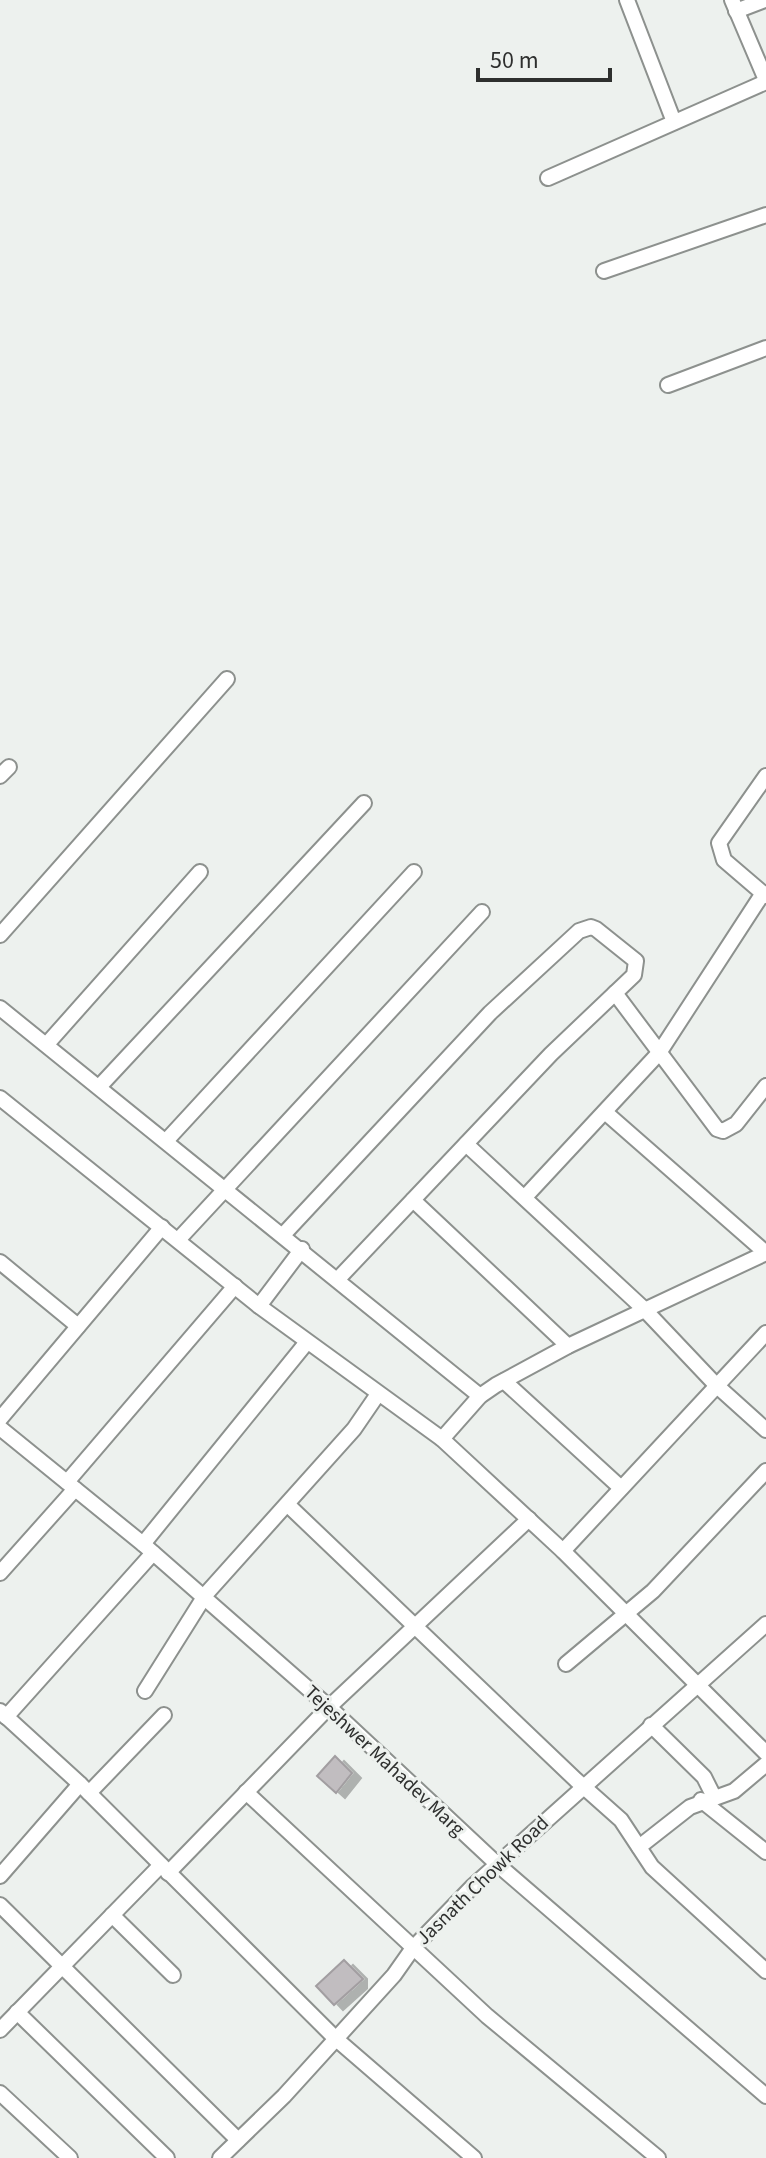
<svg xmlns="http://www.w3.org/2000/svg" width="766" height="2158" viewBox="0 0 766 2158" font-family="'Source Sans 3',sans-serif">
<style>
.building{fill:#c1bdc0;stroke:#a29ea1;stroke-width:2;filter:url(#shadow)}
.lines{fill:none;stroke-linecap:round;stroke-linejoin:round}
.minor-casing{stroke:#8d918e;stroke-width:18}
.minor{stroke:#fff;stroke-width:14}
.labels{text-anchor:middle;stroke-width:6;stroke-linejoin:round;paint-order:stroke}
.street-label{font-size:20px;fill:#2e2f2e;stroke:#edf1ee}
</style>
<defs>
<filter id="shadow"><feDropShadow dx="9" dy="5" stdDeviation="0" flood-color="#0004"/></filter>
</defs>
<rect width="100%" height="100%" fill="#edf1ee"/>
<!-- building -->
<g class="building">
<polygon points="335,1756 352,1773 336,1793 317,1776"/>
<polygon points="344,1960 363,1979 334,2005 316,1986"/>
</g>
<g class="lines">
<!-- minor casing -->
<g class="minor-casing">
<g id="minor">
<polyline points="627,0 674,122"/>
<polyline points="732,0 766,80"/>
<polyline points="736,11 765,0"/>
<polyline points="548,178 766,82"/>
<polyline points="604,271 766,215"/>
<polyline points="668,385 766,348"/>
<polyline points="0,776 9,767"/>
<polyline points="766,776 719,843 724,860 766,896"/>
<polyline points="0,935 227,679"/>
<polyline points="615,993 717,1129 723,1131 736,1124 766,1086"/>
<polyline points="0,1008 480,1396"/>
<polyline points="47,1044 200,872"/>
<polyline points="99,1087 364,803"/>
<polyline points="0,1098 259,1306 442,1439 563,1551 766,1753"/>
<polyline points="166,1141 414,872"/>
<polyline points="466,1144 644,1309 716,1385 766,1430"/>
<polyline points="525,1197 659,1053 763,893"/>
<polyline points="413,1200 568,1346"/>
<polyline points="283,1235 490,1013 579,931 591,927 596,929 636,961 634,975 551,1054 338,1279"/>
<polyline points="178,1240 482,912"/>
<polyline points="0,1262 78,1326"/>
<polyline points="259,1306 302,1249"/>
<polyline points="504,1381 621,1488"/>
<polyline points="0,1419 162,1227"/>
<polyline points="0,1428 143,1544 329,1707 497,1864 766,2096"/>
<polyline points="442,1439 480,1396 496,1385 568,1346 766,1253 605,1112"/>
<polyline points="67,1482 235,1286"/>
<polyline points="288,1505 576,1780 621,1820 652,1867 766,1971"/>
<polyline points="143,1544 307,1342"/>
<polyline points="563,1551 766,1333"/>
<polyline points="0,1573 75,1489"/>
<polyline points="566,1664 653,1591 766,1471"/>
<polyline points="145,1691 206,1594 354,1429 378,1394"/>
<polyline points="0,1711 80,1784 335,2038 474,2158"/>
<polyline points="6,1717 153,1553"/>
<polyline points="651,1725 704,1777 714,1797"/>
<polyline points="246,1792 487,2016 658,2158"/>
<polyline points="89,1793 164,1715"/>
<polyline points="701,1800 766,1852"/>
<polyline points="639,1847 690,1807 734,1791 766,1764"/>
<polyline points="168,1873 328,1708 529,1519"/>
<polyline points="0,1876 80,1784"/>
<polyline points="0,1905 238,2140"/>
<polyline points="112,1915 173,1975"/>
<polyline points="17,2012 167,2158"/>
<polyline points="0,2030 161,1865"/>
<polyline points="0,2093 70,2158"/>
<polyline points="220,2158 284,2096 394,1975 413,1948 472,1887 766,1624"/>
</g>
</g>
<!-- minor -->
<use href="#minor" class="minor"/>
</g>
<g class="labels">
<!-- street labels -->
<g class="street-label">
<text transform="translate(385 1760) rotate(43)" y="7">Tejeshwer Mahadev Marg</text>
<text transform="translate(482 1880) rotate(-44)" y="7">Jasnath Chowk Road</text>
</g>
</g>
<!-- scale -->
<path d="M478 68v12h132v-12" fill="none" stroke="#2e2f2e" stroke-width="4"/>
<text x="490" y="68" font-size="24" fill="#2e2f2e" stroke="#edf1ee" stroke-width="6" paint-order="stroke">50 m</text>
</svg>
